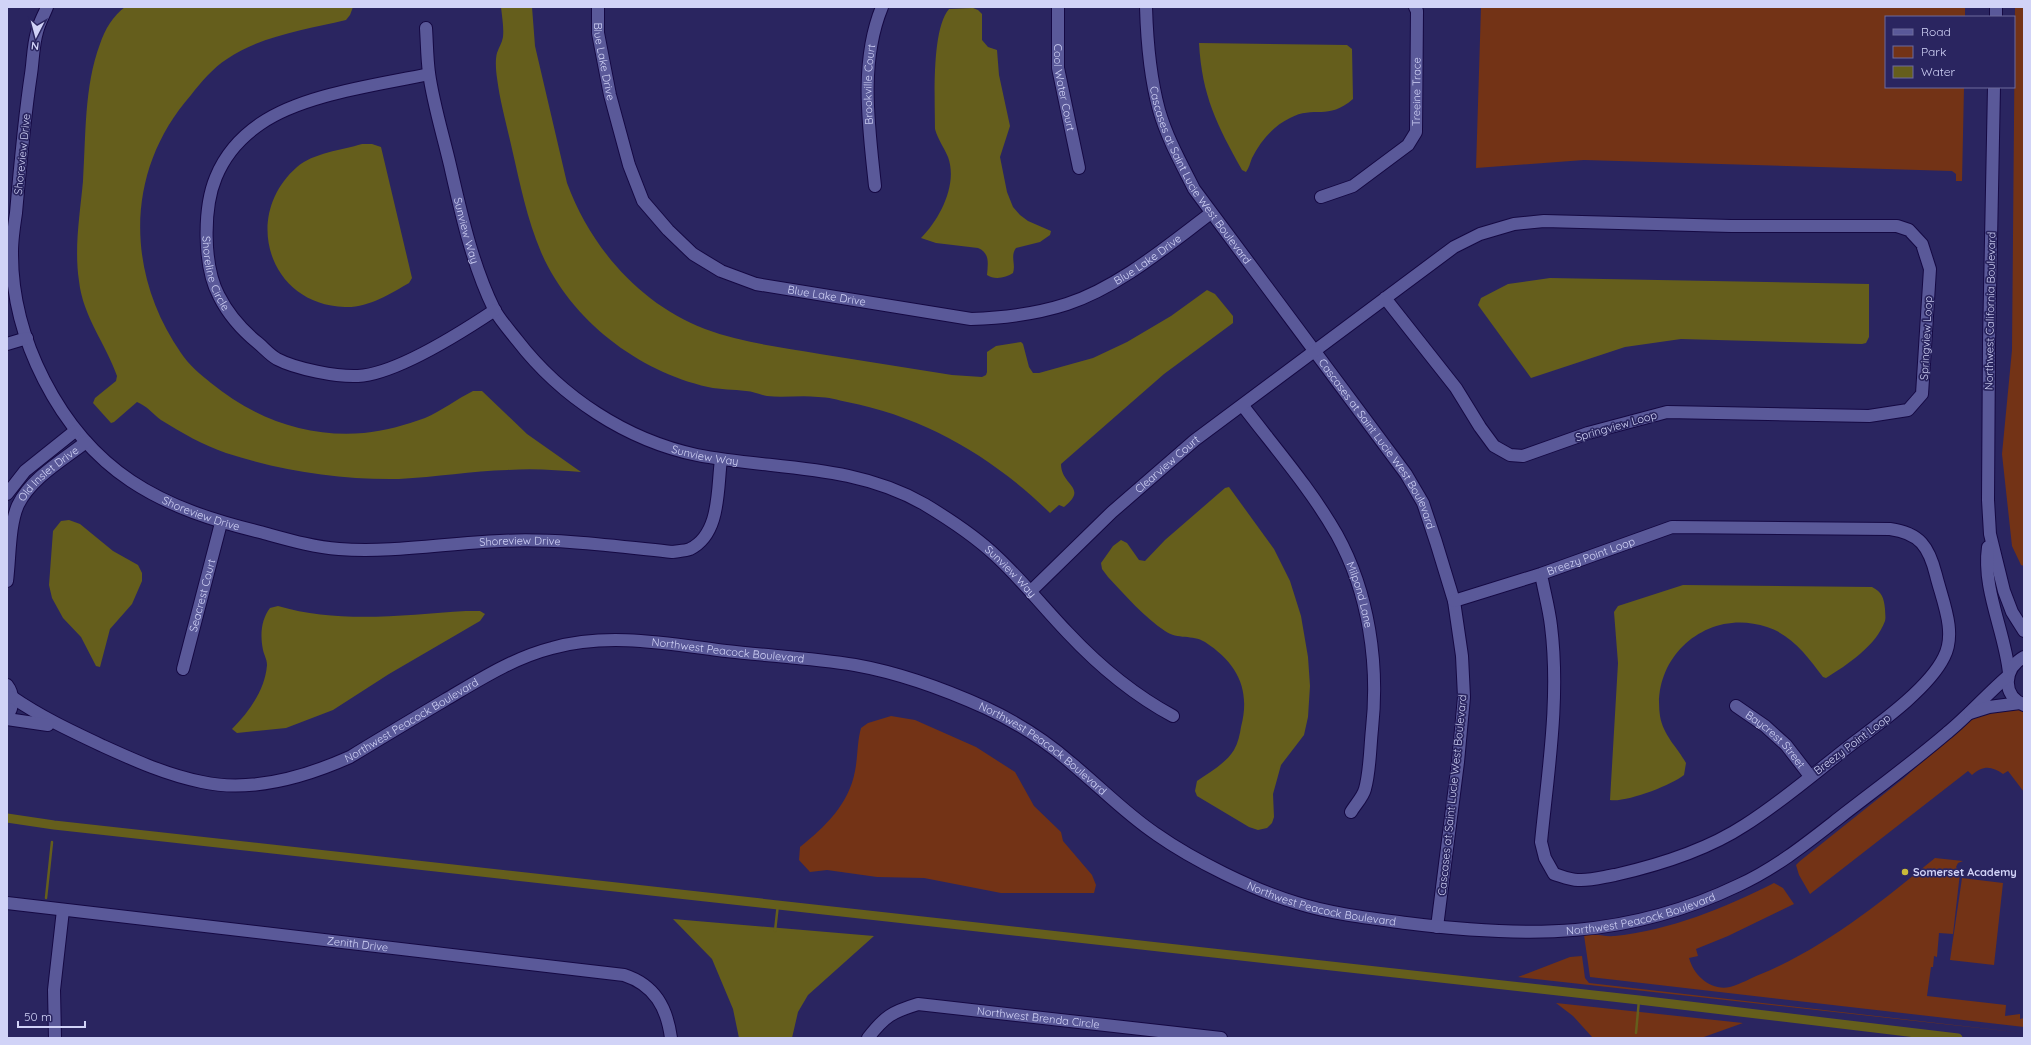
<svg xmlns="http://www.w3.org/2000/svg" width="2031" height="1045" viewBox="0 0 2031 1045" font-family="Quicksand,sans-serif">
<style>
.green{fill:#733316}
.water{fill:#655e1c}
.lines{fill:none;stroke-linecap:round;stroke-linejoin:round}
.stream{stroke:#655e1c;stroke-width:2.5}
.canal{stroke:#655e1c;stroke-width:9}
.minor-casing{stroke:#150943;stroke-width:14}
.minor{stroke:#5a5999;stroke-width:12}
.poi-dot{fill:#c9ba3a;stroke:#2a2560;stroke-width:1.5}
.labels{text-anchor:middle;stroke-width:3.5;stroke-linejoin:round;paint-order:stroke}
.street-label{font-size:11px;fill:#d1d3f7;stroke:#2a2560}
.poi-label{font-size:11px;font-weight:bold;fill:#d1d3f7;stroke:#2a2560;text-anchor:start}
</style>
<rect width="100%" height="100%" fill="#2a2560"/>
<!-- green -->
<g class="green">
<polygon points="1481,7 1965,7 1965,17 1886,17 1886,87 1964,87 1962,181 1956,181 1956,174 1952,171 1584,160 1476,168"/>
<polygon points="2015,7 2024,7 2024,566 2021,565 2012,546 2002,454 2012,350"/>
<path d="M2020 709 2024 711V792L2008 771 2003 774C1992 766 1983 765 1972 775L1968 771 1810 894 1799 875 1796 865 1800 861 1904 778 1975 715 1989 710Z"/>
<path d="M891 716 915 720 976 747 1015 772 1034 806 1061 832 1063 841 1092 875 1096 885 1094 893H1001L924 878 877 877 827 870 810 872 799 860 800 847C825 827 849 804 855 771 858 756 857 742 861 728L868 723Z"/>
<path d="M1935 858 1963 861 1958 863 1956 867 1960 873 1953 934 1939 933 1937 957 1934 956 1933 967H1931L1927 996 2006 1005 2005 1016 2020 1014V1019L2024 1018V1027L1590 977 1584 935C1595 933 1604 937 1615 936 1671 930 1724 908 1774 883L1783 888 1794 904 1728 936 1696 949 1698 956 1689 958C1694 976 1711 991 1730 987 1741 984 1751 978 1761 974 1826 947 1881 902 1935 858Z"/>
<polygon points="1962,878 2003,883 1994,965 1950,960"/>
<polygon points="1582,956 1585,978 1589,983 2024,1033 1518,977 1570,957"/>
<polygon points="1556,1003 1743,1023 1701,1038 1593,1038 1573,1016"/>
</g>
<!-- water -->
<g class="water">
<path d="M125 7H353L350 15 346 20C305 30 263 35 227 59 213 68 201 82 191 95 125 170 125 272 181 353 188 364 201 375 211 383 255 419 308 438 364 433 384 431 406 425 425 418 441 411 457 399 473 391H482L527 434 581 472C557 470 533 468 508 470 472 471 436 477 399 479 340 480 282 471 226 453 203 445 182 433 161 420 153 414 147 406 137 402L114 422 111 423 93 403 95 398 116 381 117 376C106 344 83 317 79 281 74 248 80 214 83 181 86 137 84 86 100 44 105 29 113 16 125 7Z"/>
<path d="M501 7H532L535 46 567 183C591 248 640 304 705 329 742 343 781 347 820 354 864 361 908 368 952 375L982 377 986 375 987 372V352L996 346 1021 342 1023 344 1029 367 1033 373H1039L1093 358 1127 342 1171 316 1207 290 1215 294 1233 316V323L1164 374 1061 464C1061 486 1089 487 1064 507L1059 505 1050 513C994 458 925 417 847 402 838 400 828 397 818 397 801 395 783 398 767 396 760 395 753 391 746 391 733 389 721 390 708 387 637 371 570 319 541 252 527 219 520 184 512 149 507 126 500 102 497 78 496 71 495 60 497 53 499 47 502 43 503 37 504 27 502 17 501 7Z"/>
<path d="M973 8 978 10 982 14V40L988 47 997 50 999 75 1010 126 1000 157 1007 192 1013 207 1020 215 1028 221 1051 231 1050 235 1040 242 1016 248C1010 256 1016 264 1013 273 1006 278 994 280 987 275 988 263 990 253 978 248L936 243 921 238C940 219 958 184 948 157 944 147 938 140 935 129 935 101 931 30 949 9Z"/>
<path d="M1199 43 1347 45 1352 49 1353 99C1328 121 1314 105 1290 118 1273 126 1260 142 1252 158 1250 163 1249 168 1246 172L1242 170C1217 125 1202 96 1199 43Z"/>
<path d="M362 144H372L381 147 412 278 409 283C390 294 368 308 345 307 269 305 241 216 297 167 313 153 342 150 362 144Z"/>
<polygon points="1550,278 1869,284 1869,337 1866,343 1862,344 1681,339 1625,347 1531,378 1478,305 1481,298 1508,284"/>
<path d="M1229 487 1274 549 1290 581 1301 616 1308 657 1310 686 1308 717 1304 735 1281 765 1273 794 1274 817 1272 823 1267 828 1258 830 1249 827 1197 796 1195 791 1197 781C1210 772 1226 763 1234 750 1238 743 1240 734 1241 727 1251 689 1237 663 1205 642 1192 634 1178 640 1165 631 1144 617 1126 596 1108 577L1102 569 1101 563 1113 546 1121 540 1127 543 1139 560 1145 561 1165 540 1225 488Z"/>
<polygon points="69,520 80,524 113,551 138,565 142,573 142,581 132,604 110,629 100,667 96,666 81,637 63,618 52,598 49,585 53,531 61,521"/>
<path d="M1683 585 1872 587C1882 592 1884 598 1885 609 1885 613 1886 617 1885 621 1876 646 1847 665 1826 678L1823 677C1808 657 1792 635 1767 627 1709 607 1651 655 1660 716 1663 735 1677 747 1686 763L1684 775C1672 785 1625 803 1610 800L1618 663 1614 612 1618 606Z"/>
<path d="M278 606C339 624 404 615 466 611H480L485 614 480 621 389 674 333 710 286 728 237 733 232 729C249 712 265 690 267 665 267 659 264 655 263 650 260 635 261 620 270 608Z"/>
<polygon points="673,919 874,936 808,995 798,1012 792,1038 739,1038 733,1009 712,959"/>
</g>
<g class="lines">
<!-- stream -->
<g class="stream">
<polyline points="46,898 52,842"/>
<polyline points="775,931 778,904"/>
<polyline points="1636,1033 1639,1000"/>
</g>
<!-- canal -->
<polyline class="canal" points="7,818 54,825 1639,1000 1958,1038"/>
<!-- minor casing -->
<g class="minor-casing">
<g id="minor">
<path id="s1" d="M47 7C44 15 39 23 37 32 33 45 33 61 31 74 24 120 20 167 16 213 14 226 12 239 12 251 11 337 59 433 131 481 170 507 215 521 260 532 286 539 312 547 339 549 392 553 447 543 500 541 557 538 615 546 672 552 677 551 685 551 690 549 721 534 717 488 721 460"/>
<path id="s2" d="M598 7V33L610 95 629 165 643 201 668 230 693 254 721 271 756 284 971 319C1004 318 1036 314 1067 304 1119 287 1167 246 1211 213"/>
<path id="s3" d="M1058 7V68L1079 168"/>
<path id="s4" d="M1146 7C1147 42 1150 77 1159 110 1167 138 1181 163 1194 189L1406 474 1423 503 1436 542 1454 601 1462 656 1464 697 1458 762 1437 927"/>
<polyline points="1996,17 1996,7"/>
<path id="s5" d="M426 28C427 43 427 58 429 73 433 103 443 135 450 165 461 213 472 264 494 309 500 320 509 330 517 340 561 397 626 440 697 455 774 470 852 463 924 504 949 519 975 536 996 556 1022 580 1044 608 1068 633 1099 666 1134 695 1173 716"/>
<path id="s6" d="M429 74C378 85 303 94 260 124 241 137 225 155 216 177 203 208 203 266 219 296 228 314 242 330 258 343 264 348 270 355 277 359 296 369 337 377 358 376 397 374 462 332 495 310"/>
<polyline points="1994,87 1989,343 1988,500 1990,534 2004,591 2012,612 2024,631"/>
<path id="s7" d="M875 186C869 128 859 63 882 7"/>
<path id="s8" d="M1321 197 1353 186 1408 145 1416 132 1417 11 1415 7"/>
<polyline points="7,344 27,338"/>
<path id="s9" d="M1243 406C1275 448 1311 489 1337 535 1369 593 1379 664 1372 729 1370 748 1370 771 1365 789 1363 797 1355 805 1351 812"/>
<polyline points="7,494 25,471 75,431"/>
<path d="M1988 547C1982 589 2005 632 2009 673"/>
<path id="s10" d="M7 581C10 558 9 525 18 505 31 478 63 460 86 442"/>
<path id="s11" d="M1031 591 1112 512 1195 440 1454 247 1480 234 1514 224 1544 221 1731 226H1897L1909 230 1922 244 1930 269 1922 394 1908 410 1869 416 1667 412 1588 433 1523 456 1510 455 1494 446 1480 427 1456 388 1385 298"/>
<path id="s12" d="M1454 601 1541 574 1672 527 1890 529C1920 533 1929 547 1936 575 1942 600 1957 632 1944 657 1929 688 1880 723 1852 744 1817 771 1783 801 1745 825 1707 850 1659 865 1615 875 1603 877 1590 881 1578 880 1570 880 1561 876 1554 874L1545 858 1541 842C1548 771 1560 698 1551 626 1549 608 1544 591 1541 574"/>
<path d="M2024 657C2004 668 2001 695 2024 705"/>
<path id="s13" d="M183 669 221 523"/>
<path d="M7 685C14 694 14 707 7 716"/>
<path id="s14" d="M12 697C41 717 71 731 103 746 136 761 167 775 202 782 252 793 305 777 350 757 381 738 413 719 445 700 479 680 513 658 552 648 609 632 669 644 726 651 769 656 812 658 855 665 900 673 944 689 986 708 1016 722 1046 741 1071 763 1099 786 1126 814 1156 834 1193 860 1253 890 1297 903 1332 914 1369 918 1406 923 1527 938 1627 939 1739 885 1776 868 1807 843 1839 818 1875 790 1912 763 1947 733 1969 715 1987 694 2008 676"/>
<path id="s15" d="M1736 706 1765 726 1786 745 1810 776"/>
<polyline points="1970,713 1989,707 2020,703"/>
<polyline points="7,719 48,725"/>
<path id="s16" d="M7 903 624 975C655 985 667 1008 671 1038"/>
<polyline points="55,1038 54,990 63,910"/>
<path id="s17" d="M868 1038C885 1016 892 1012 918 1004L1221 1038"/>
</g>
</g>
<!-- minor -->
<use href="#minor" class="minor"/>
</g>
<!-- markers -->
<circle class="poi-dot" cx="1905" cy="872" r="4"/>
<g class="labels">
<!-- street labels -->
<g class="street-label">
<text dy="4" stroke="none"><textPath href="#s2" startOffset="55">Blue Lake Drive</textPath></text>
<text dy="4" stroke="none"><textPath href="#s7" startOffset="102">Brookville Court</textPath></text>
<text dy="4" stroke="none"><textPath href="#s3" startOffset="81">Cool Water Court</textPath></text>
<text dy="4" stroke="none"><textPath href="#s8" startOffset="158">Treeine Trace</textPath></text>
<text transform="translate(22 154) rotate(-84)" y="4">Shoreview Drive</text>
<text dy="4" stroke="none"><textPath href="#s4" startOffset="181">Cascases at Saint Lucie West Boulevard</textPath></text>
<text dy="4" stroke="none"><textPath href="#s5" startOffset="207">Sunview Way</textPath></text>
<text dy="4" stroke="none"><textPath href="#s2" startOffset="751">Blue Lake Drive</textPath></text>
<text dy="4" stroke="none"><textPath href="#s6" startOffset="346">Shoreline Circle</textPath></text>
<text dy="4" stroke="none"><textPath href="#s2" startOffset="415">Blue Lake Drive</textPath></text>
<text transform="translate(1990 311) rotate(-89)" y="4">Northwest California Boulevard</text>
<text transform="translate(1926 338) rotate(-87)" y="4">Springview Loop</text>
<text transform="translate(1616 426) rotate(-16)" y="4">Springview Loop</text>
<text dy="4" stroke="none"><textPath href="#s4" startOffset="505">Cascases at Saint Lucie West Boulevard</textPath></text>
<text dy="4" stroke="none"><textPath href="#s5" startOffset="555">Sunview Way</textPath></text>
<text dy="4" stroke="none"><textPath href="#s11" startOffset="186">Clearview Court</textPath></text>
<text dy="4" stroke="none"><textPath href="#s10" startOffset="121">Old Inslet Drive</textPath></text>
<text dy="4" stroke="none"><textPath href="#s1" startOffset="594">Shoreview Drive</textPath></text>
<text dy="4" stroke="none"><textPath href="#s1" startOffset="918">Shoreview Drive</textPath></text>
<text dy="4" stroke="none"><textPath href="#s12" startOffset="144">Breezy Point Loop</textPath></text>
<text dy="4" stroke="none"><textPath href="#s5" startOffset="891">Sunview Way</textPath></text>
<text dy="4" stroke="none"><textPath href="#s9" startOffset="224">Milpond Lane</textPath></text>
<text dy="4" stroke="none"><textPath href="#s13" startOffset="76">Seacrest Court</textPath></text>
<text dy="4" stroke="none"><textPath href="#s14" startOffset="769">Northwest Peacock Boulevard</textPath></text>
<text dy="4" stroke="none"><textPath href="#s14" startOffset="433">Northwest Peacock Boulevard</textPath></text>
<text dy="4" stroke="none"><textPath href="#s15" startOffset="52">Baycrest Street</textPath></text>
<text transform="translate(1852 744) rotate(-37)" y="4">Breezy Point Loop</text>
<text dy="4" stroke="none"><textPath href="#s14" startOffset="1105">Northwest Peacock Boulevard</textPath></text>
<text transform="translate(1452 795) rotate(-84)" y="4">Cascases at Saint Lucie West Boulevard</text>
<text dy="4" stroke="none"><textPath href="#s14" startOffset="1429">Northwest Peacock Boulevard</textPath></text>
<text dy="4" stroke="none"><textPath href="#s14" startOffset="1753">Northwest Peacock Boulevard</textPath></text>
<text dy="4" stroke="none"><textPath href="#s16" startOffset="353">Zenith Drive</textPath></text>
<text dy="4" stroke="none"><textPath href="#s17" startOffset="183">Northwest Brenda Circle</textPath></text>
</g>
<!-- poi labels -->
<g class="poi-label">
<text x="1913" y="876">Somerset Academy</text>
</g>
</g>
<!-- border -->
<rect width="2031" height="1045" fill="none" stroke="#d1d3f7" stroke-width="16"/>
<!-- legend -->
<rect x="1885" y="16" width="130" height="72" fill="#2a2560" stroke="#6d6b9c"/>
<rect x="1893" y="29" width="20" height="6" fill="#5a5999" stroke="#6d6b9c"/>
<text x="1921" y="36" font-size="12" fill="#d1d3f7">Road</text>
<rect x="1893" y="46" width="20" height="12" fill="#733316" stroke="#6d6b9c"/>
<text x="1921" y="56" font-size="12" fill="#d1d3f7">Park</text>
<rect x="1893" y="66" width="20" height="12" fill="#655e1c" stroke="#6d6b9c"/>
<text x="1921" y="76" font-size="12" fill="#d1d3f7">Water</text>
<!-- north arrow -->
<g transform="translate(36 36) rotate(186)" stroke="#2a2560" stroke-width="3" paint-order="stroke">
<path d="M0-3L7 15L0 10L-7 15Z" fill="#d1d3f7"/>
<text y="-6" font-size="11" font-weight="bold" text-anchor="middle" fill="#d1d3f7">N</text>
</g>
<!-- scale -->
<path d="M18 1021v6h67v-6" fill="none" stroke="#d1d3f7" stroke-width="2"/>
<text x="24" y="1021" font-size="12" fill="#d1d3f7" stroke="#2a2560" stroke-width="3" paint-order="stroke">50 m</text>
</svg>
